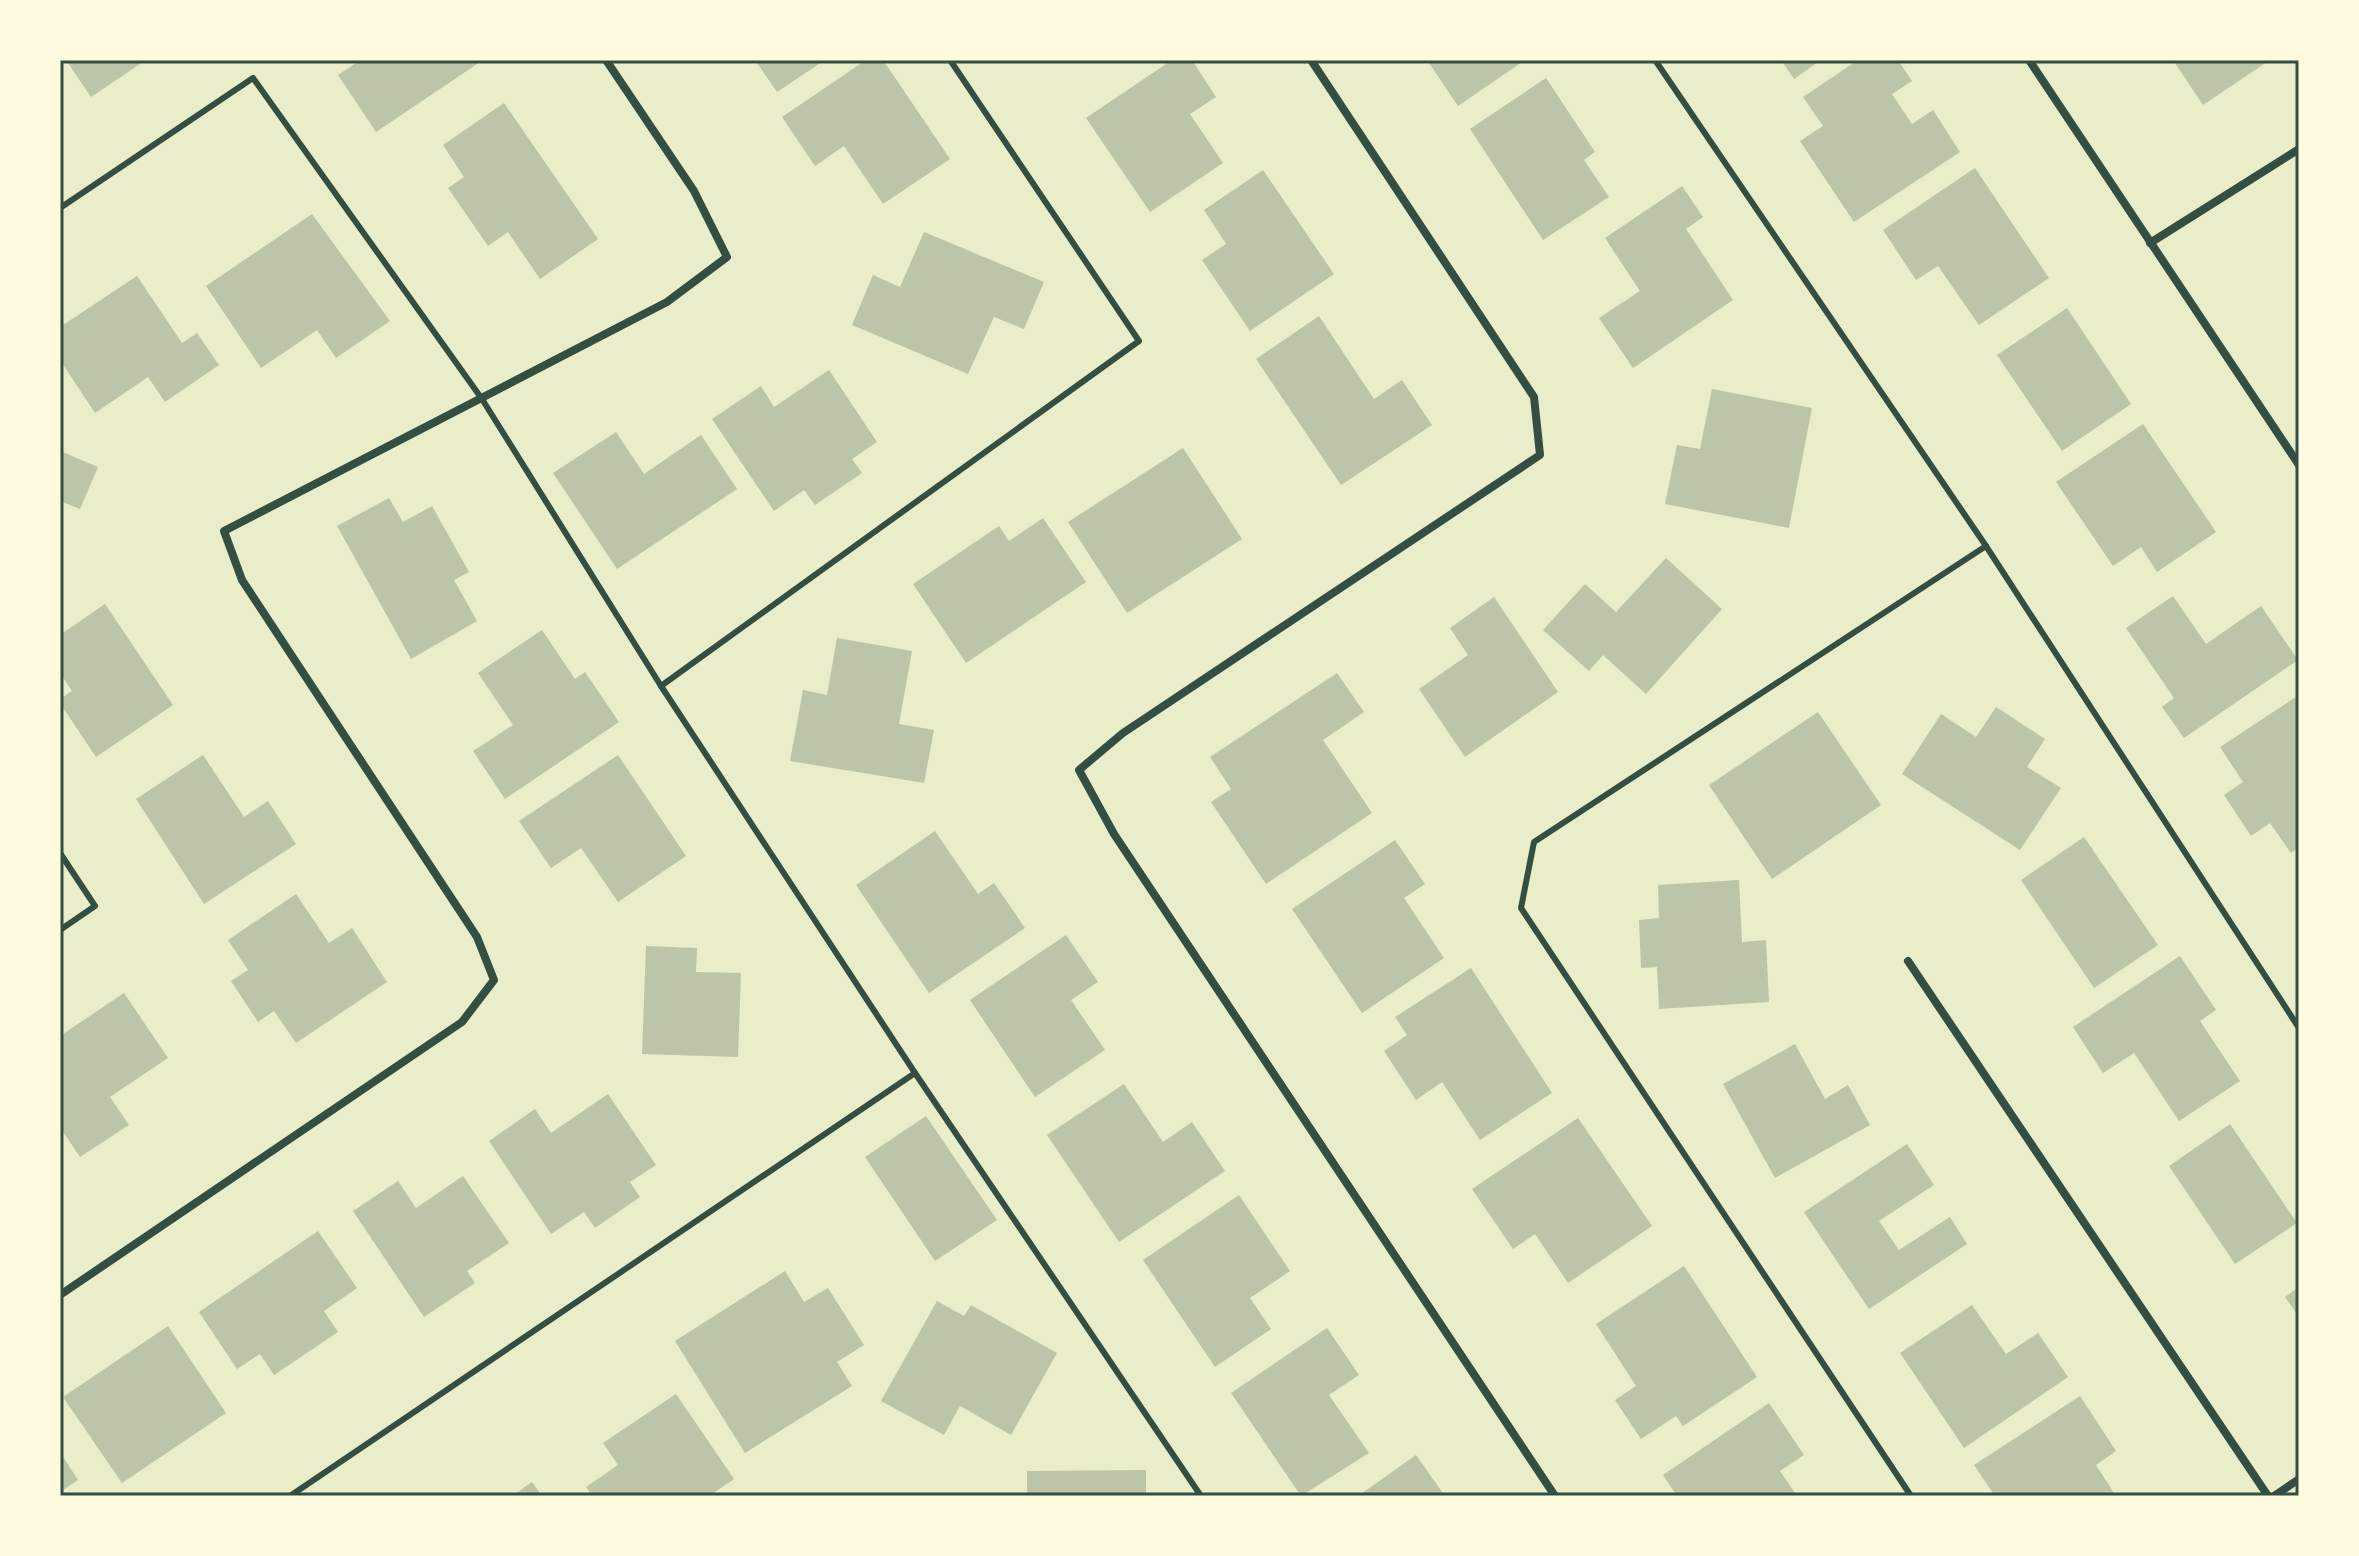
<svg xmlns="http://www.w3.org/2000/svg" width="2359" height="1556" viewBox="0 0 2359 1556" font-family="Barlow,sans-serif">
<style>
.building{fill:#bcc5a7}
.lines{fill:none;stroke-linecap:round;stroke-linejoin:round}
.service{stroke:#344e41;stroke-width:6}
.minor{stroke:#344e41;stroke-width:8}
.neatline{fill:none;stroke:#344e41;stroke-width:3}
</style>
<rect width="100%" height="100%" fill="#e9edc9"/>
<!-- building -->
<g class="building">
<polygon points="66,60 146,60 91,97"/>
<polygon points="354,60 483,60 376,132 338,75 356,63"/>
<polygon points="755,60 825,60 777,92"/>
<polygon points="866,60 883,60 950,159 883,204 844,146 815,166 782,117"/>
<polygon points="1172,60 1192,60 1216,97 1190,114 1223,163 1150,212 1086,118"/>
<polygon points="1427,60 1525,60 1458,106"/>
<polygon points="1781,60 1821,60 1794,79"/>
<polygon points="1858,60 1898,60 1912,81 1892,94 1912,124 1933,110 1960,152 1854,222 1800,141 1823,126 1803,97"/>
<polygon points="2173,60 2270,60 2203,105"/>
<polygon points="1546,78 1595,152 1584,160 1609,197 1543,240 1470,129"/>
<polygon points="504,103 598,239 540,279 508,232 488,246 448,188 464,177 443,145"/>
<polygon points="1975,168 2049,278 1979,325 1938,266 1916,280 1883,230"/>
<polygon points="1263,170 1334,274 1250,331 1202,260 1226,244 1204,210"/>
<polygon points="1682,186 1703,217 1686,229 1733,300 1633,368 1599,318 1640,291 1605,238"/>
<polygon points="312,214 390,321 336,358 317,330 261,368 206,286"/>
<polygon points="924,232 1044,282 1024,329 994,317 968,374 852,325 873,275 900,287"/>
<polygon points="137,276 182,343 197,333 219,365 165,402 148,377 95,413 60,360 60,327"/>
<polygon points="2067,308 2131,404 2062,451 1997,355"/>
<polygon points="1319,316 1374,399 1402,380 1432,425 1341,485 1256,359"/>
<polygon points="829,370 877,442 852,459 862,473 815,505 804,490 774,511 712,419 761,386 774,407"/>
<polygon points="1712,389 1812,408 1789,528 1665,504 1677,445 1700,449"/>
<polygon points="2143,424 2216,532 2157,572 2141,547 2113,566 2056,482"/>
<polygon points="616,432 644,474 701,435 737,489 617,569 553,473"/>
<polygon points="1183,448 1242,539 1127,613 1068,522"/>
<polygon points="60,451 98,467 80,509 60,501"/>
<polygon points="389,498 403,522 432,506 469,572 454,580 477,621 411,659 337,526"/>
<polygon points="1043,518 1086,582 966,663 913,584 999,526 1009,541"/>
<polygon points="1666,558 1722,609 1646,694 1603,655 1589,671 1543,630 1585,584 1616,612"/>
<polygon points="2173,596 2206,644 2261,606 2298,660 2184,738 2162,707 2174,698 2126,628"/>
<polygon points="1494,597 1558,692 1465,757 1419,689 1468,655 1450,628"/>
<polygon points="105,604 173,705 96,757 60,703 60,699 72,691 60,673 60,635"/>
<polygon points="542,630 575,679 585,672 619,722 505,799 473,751 513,725 478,673"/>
<polygon points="837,638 912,651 899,724 934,730 924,783 790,761 803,690 827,695"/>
<polygon points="1337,673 1364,712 1323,740 1372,813 1266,884 1211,802 1231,789 1210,757"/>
<polygon points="2299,695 2299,847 2291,853 2270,823 2251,836 2224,795 2243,782 2220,747"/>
<polygon points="1996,707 2045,739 2027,767 2061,788 2020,850 1902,774 1941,714 1976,737"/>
<polygon points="1818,712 1881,805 1772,879 1709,785"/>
<polygon points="203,755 244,817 268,801 296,844 204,904 136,799"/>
<polygon points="618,755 686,856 618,902 581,848 551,868 519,821"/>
<polygon points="935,831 978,894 994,883 1025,928 929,993 856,885"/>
<polygon points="2084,837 2158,945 2094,988 2021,880"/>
<polygon points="1395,840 1425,884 1404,898 1444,958 1362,1013 1292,909"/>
<polygon points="1739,880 1742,942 1766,940 1769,1002 1659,1009 1657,967 1641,968 1639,920 1659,918 1658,885"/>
<polygon points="296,894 329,943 352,928 387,982 296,1043 274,1011 258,1022 231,981 248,970 228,940"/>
<polygon points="1066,935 1098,982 1071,1000 1105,1050 1035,1097 970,1000"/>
<polygon points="646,946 697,948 696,972 741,973 738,1057 642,1054"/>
<polygon points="2180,956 2216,1010 2200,1021 2240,1081 2179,1121 2134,1053 2103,1073 2073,1027"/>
<polygon points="1471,968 1552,1093 1480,1140 1442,1082 1416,1100 1384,1051 1407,1035 1395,1017"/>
<polygon points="124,993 168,1058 110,1097 129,1125 80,1157 60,1127 60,1036"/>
<polygon points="1795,1044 1825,1099 1848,1085 1870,1125 1775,1178 1723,1084"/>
<polygon points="1124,1084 1163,1142 1192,1122 1225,1171 1119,1242 1047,1135"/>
<polygon points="608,1094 656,1165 630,1182 640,1197 595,1228 584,1212 551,1234 489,1141 535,1109 551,1133"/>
<polygon points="926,1116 997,1220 935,1261 865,1157"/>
<polygon points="1578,1118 1652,1226 1568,1283 1535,1234 1513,1249 1472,1189"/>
<polygon points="2230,1124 2297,1223 2235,1264 2169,1166"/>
<polygon points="1907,1144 1934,1185 1879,1221 1899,1250 1950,1217 1967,1244 1869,1309 1804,1212"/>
<polygon points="463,1176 509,1243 467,1271 475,1283 424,1317 353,1211 398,1181 416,1208"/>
<polygon points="1239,1195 1290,1271 1250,1298 1271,1329 1215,1367 1143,1260"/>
<polygon points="318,1231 357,1288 324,1311 338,1332 274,1375 260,1354 237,1369 199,1312"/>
<polygon points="1684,1266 1757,1377 1683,1426 1676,1416 1641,1439 1615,1400 1636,1386 1596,1324"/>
<polygon points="785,1271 804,1302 828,1288 864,1345 837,1362 852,1386 745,1453 675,1341"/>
<polygon points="2299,1287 2299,1317 2285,1297"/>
<polygon points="937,1301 964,1316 971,1305 1057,1353 1011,1435 960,1406 944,1435 881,1401"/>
<polygon points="1972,1305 2006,1354 2038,1333 2068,1377 1964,1448 1900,1353"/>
<polygon points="168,1326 226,1413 122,1483 63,1397"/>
<polygon points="1327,1328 1359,1375 1329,1395 1369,1453 1301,1496 1231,1393"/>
<polygon points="676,1394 734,1479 709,1496 592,1496 586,1487 618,1465 603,1443"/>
<polygon points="2080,1396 2116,1451 2096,1465 2116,1496 1995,1496 1974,1465"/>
<polygon points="1769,1403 1804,1455 1780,1471 1797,1496 1677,1496 1663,1475"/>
<polygon points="60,1452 78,1480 60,1492"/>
<polygon points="1416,1455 1445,1496 1358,1496"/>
<polygon points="1146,1470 1146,1496 1027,1496 1027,1471"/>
<polygon points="532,1482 542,1496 512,1496"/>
</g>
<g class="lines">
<!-- service -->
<g class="service">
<polyline points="1655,60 1986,546 2299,1028"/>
<polyline points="60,208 253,78 482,399 661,686 915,1073 1201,1496"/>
<polyline points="661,686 1139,341 950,60"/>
<polyline points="60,853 95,906 60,930"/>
<polyline points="290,1496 915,1073"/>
<polyline points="1911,1496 1521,908 1534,842 1986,546"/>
</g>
<!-- minor -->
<g class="minor">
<polyline points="1311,60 1534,397 1540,455 1123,733 1079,770 1114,834 1555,1496"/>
<polyline points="2029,60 2299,465"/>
<polyline points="2150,243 2299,149"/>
<polyline points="1908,961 2268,1496"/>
<polyline points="60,1295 462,1022 494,980 477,937 242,580 224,531 667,302 727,257 694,191 606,60"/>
<polyline points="2274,1496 2299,1479"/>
</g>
</g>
<!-- border -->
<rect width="2359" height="1556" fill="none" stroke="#fefae0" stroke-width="124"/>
<rect x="62" y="62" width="2235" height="1432" class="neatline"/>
</svg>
